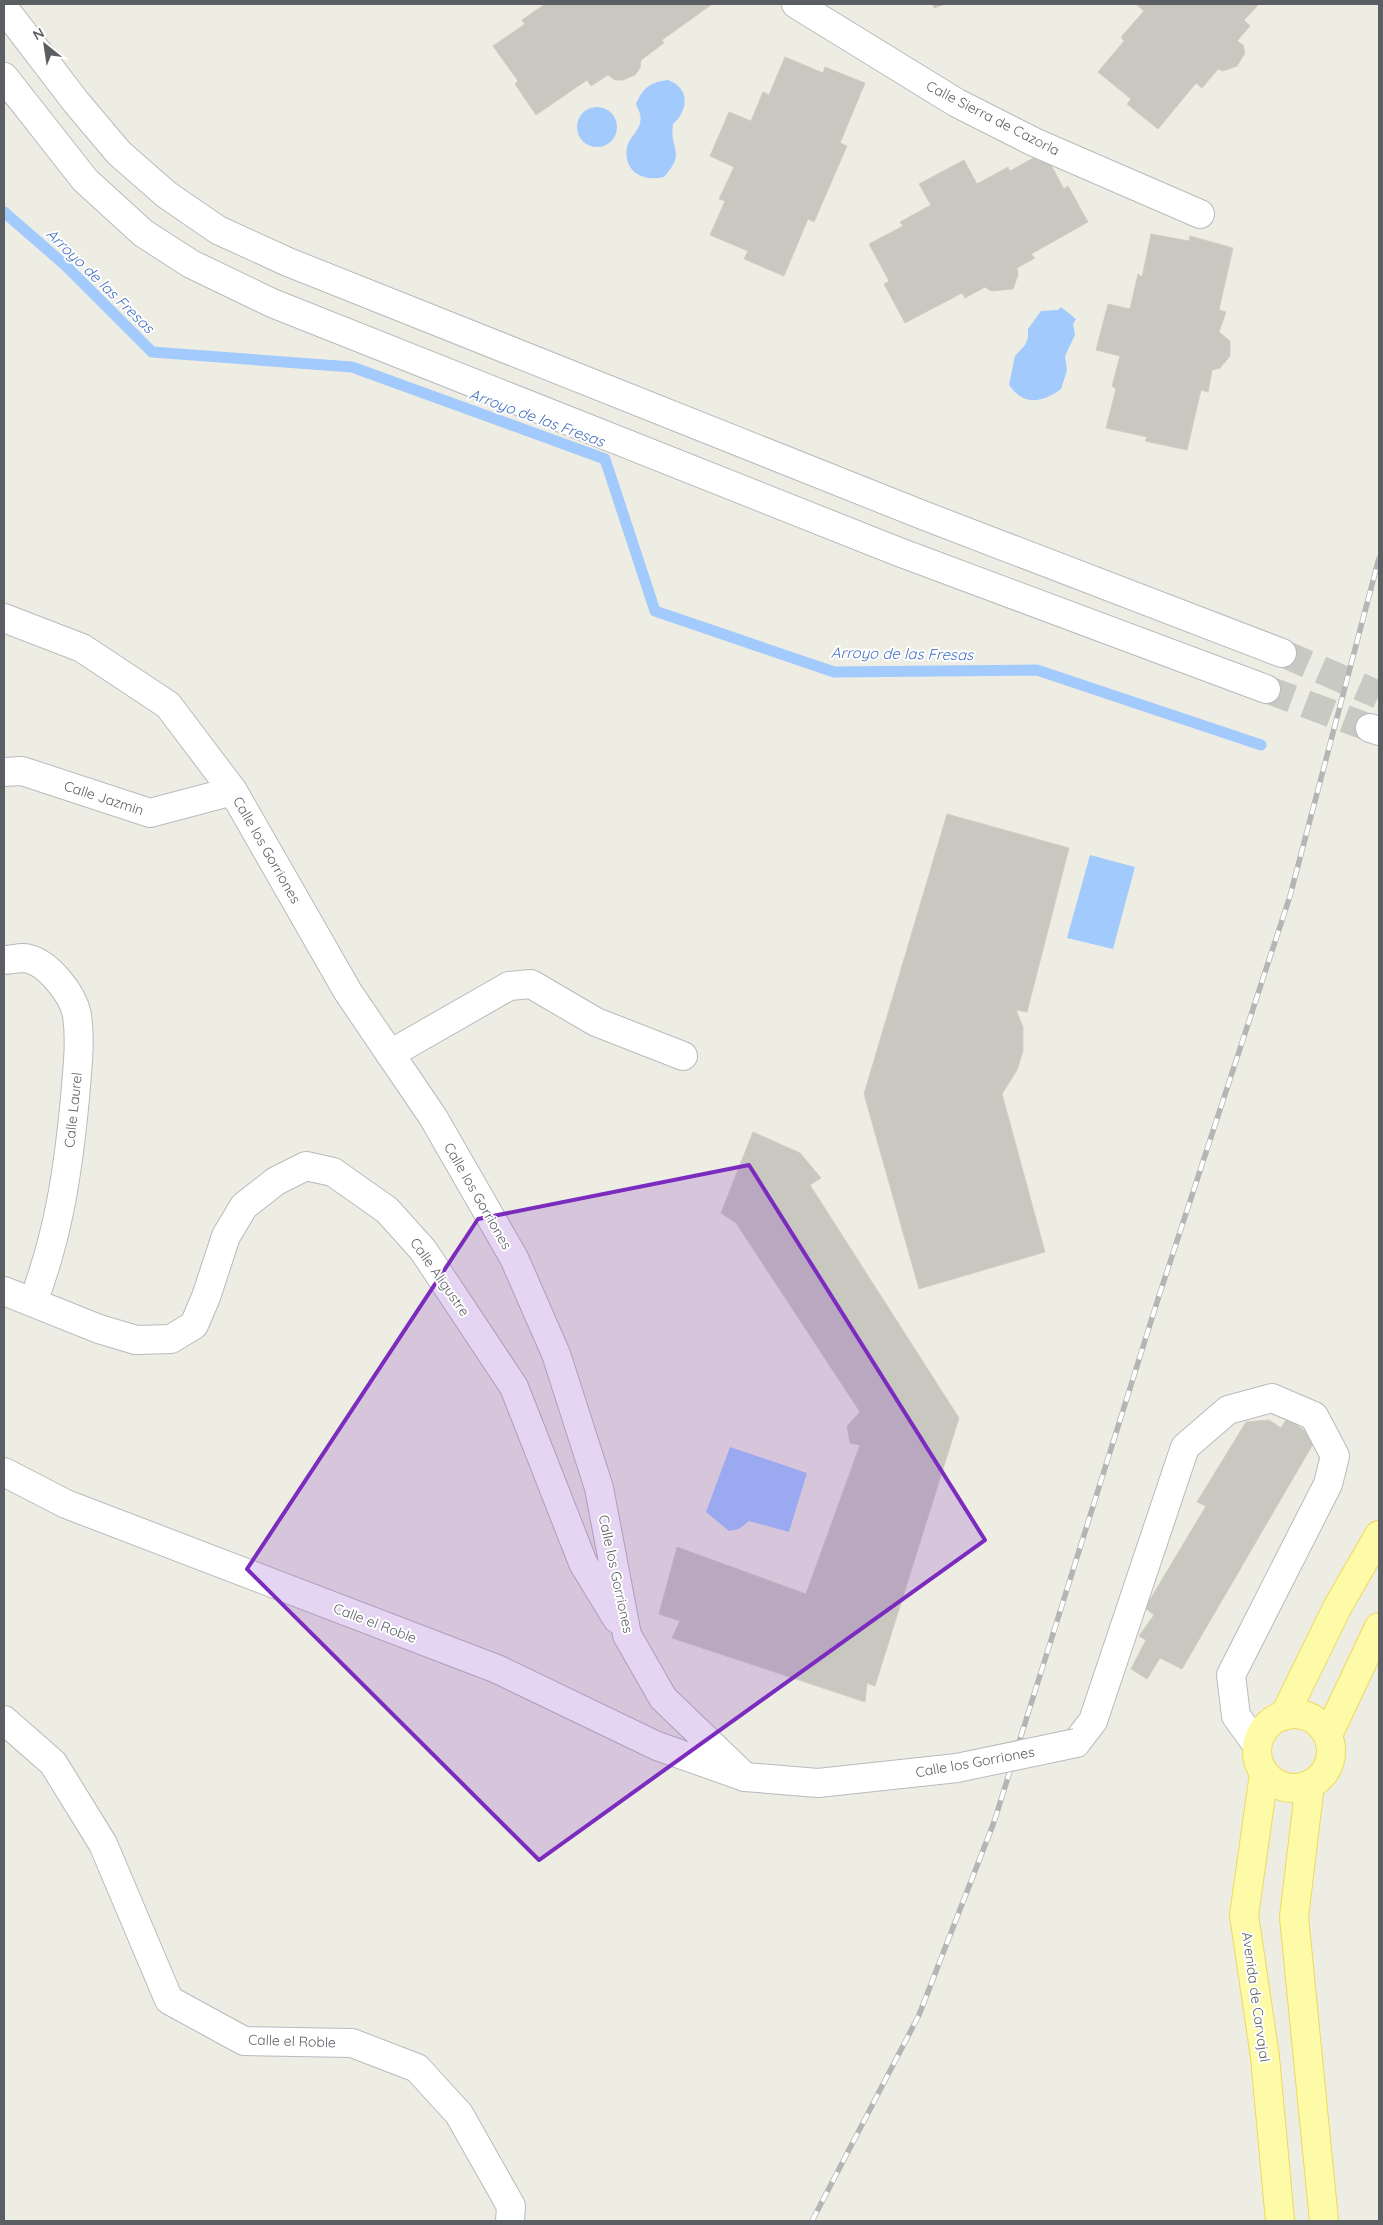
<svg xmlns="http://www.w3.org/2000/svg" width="1383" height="2225" viewBox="0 0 1383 2225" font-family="Quicksand,sans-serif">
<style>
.water{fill:#a3cafd}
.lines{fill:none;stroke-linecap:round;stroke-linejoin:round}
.stream{stroke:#a3cafd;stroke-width:11}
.building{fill:#c8c7c0;stroke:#d2cfc1}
.minor-tunnel{stroke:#c9c9c3;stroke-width:28;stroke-dasharray:28 14;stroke-linecap:butt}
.minor-casing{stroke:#b8babf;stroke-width:30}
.major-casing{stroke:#efd95b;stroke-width:30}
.minor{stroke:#fff;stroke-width:28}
.major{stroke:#fdfba8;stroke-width:28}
.rail-casing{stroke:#b4b5b5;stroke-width:5.5}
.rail{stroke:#fff;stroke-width:4;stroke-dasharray:11;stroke-linecap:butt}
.minor-bridge-casing{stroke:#b8babf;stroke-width:30;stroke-linecap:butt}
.minor-bridge{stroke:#fff;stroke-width:28}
.marked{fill:#7b2cbf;fill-opacity:0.2;stroke:#7b2cbf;stroke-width:4;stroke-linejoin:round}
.labels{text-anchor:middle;stroke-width:4;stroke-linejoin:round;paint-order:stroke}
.street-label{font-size:14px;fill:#5b5e63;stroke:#fff}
.water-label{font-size:15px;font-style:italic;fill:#4671c1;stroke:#fff}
</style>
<rect width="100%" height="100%" fill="#eeede3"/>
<!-- water -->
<g class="water">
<path d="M668 80C690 88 689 110 673 124 669 150 687 152 664 177 643 182 623 172 627 147 629 138 638 132 640 123 642 116 639 111 636 104 643 88 650 82 668 80Z"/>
<circle cx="597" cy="127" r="20"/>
<path d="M1061 307 1076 319 1073 324 1075 335 1065 356 1067 370 1061 389C1042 403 1024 406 1009 385L1015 356 1025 345 1028 338V329L1041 311 1058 310Z"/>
<polygon points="1090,855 1135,867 1113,949 1067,938"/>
<polygon points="730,1447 807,1473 789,1532 749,1521 739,1529 729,1531 706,1512"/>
</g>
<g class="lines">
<!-- stream -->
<polyline class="stream" points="4,212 65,265 152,352 352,367 605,459 655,611 834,672 1037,670 1261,745"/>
</g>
<!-- building -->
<g class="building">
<polygon points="545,4 709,4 711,5 662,40 664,43 641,60 640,68 635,75 623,80 615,80 608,75 591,86 587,80 536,115 515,84 518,81 493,46 525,24 522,20"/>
<polygon points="933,4 946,4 934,8"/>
<polygon points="1136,4 1259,4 1244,20 1250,26 1237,41 1243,45 1245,53 1237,66 1223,71 1218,69 1202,88 1196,83 1158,129 1127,104 1131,99 1098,72 1124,41 1121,37 1144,11"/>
<polygon points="785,57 823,73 825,67 865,83 840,143 847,146 814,222 808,219 784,276 744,259 748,251 710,235 725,201 719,199 734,167 710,156 729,112 751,121 763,92 769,95"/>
<polygon points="1044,152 1064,189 1068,186 1088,222 1031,254 1035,258 1017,268 1018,275 1013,289 991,291 985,287 965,298 962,293 905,323 884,284 889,281 869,244 903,226 900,222 931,205 919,184 964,160 977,184 1008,167 1010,171"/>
<polygon points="1151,234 1189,241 1190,236 1233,248 1219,310 1226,312 1219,332 1230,341 1230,356 1220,368 1212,370 1208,392 1201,390 1187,450 1145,441 1147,437 1106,428 1116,389 1112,386 1120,356 1096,350 1108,304 1130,309 1138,274 1142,277"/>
<polygon points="947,814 1069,848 1027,1012 1016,1010 1023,1027 1023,1051 1017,1070 1002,1094 1045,1252 919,1289 864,1094"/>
<polygon points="753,1132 800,1153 821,1178 810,1185 959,1418 875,1686 867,1683 865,1702 672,1638 680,1621 659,1614 677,1547 806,1594 860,1445 850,1443 847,1426 860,1412 736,1223 721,1213"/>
<polygon points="1287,1418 1316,1439 1182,1669 1160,1658 1147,1679 1131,1669 1146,1640 1139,1636 1154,1615 1145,1608 1206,1506 1197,1502 1246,1422 1269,1420 1281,1428"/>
</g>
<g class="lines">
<!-- minor-tunnel -->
<g class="minor-tunnel">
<polyline points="1282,653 1379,695"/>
<polyline points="1266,689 1370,728"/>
</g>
<!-- minor casing -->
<g class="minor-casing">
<g id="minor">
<polyline points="796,4 957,103 1034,142 1200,214"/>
<polyline points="4,8 76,102 119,153 167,195 218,230 288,262 920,514 1282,653"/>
<polyline points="4,77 85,180 143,233 191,264 272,303 899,552 1266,689"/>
<polyline points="4,618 82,648 168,705 233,791 348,992 433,1117 514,1258 556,1354 599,1488 627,1635 663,1698 745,1777"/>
<polyline points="1370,728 1379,731"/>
<polyline points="4,772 22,771 150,813 233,791"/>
<path d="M4 960C10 960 17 958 23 958 46 959 73 994 77 1015 81 1043 77 1071 75 1098 68 1171 59 1233 33 1302"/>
<polyline points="390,1054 509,986 531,984 596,1022 683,1056"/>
<polyline points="4,1291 99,1329 136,1340 171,1339 194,1325 206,1297 226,1236 244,1206 276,1181 306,1166 333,1172 387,1210 423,1250 514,1387 583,1563 617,1619"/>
<polyline points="4,1472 66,1504 497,1669 657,1746 745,1777 818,1783 957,1768"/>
<polyline points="4,1720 53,1763 103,1844 169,2000 244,2041 352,2043 417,2068 459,2114 511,2206 510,2221"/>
<polyline points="1076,1743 1093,1721 1185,1447 1228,1410 1272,1398 1314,1416 1335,1456 1328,1484 1231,1675 1236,1716 1257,1745"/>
</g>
</g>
<!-- major casing -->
<g class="major-casing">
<g id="major">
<circle cx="1294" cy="1751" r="37"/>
<polyline points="1284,1716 1338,1606 1379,1535"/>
<polyline points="1328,1735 1379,1627"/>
<polyline points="1264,1774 1244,1915 1265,2057 1280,2221"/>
<polyline points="1310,1784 1294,1917 1324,2221"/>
</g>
</g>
<!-- minor -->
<use href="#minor" class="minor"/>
<!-- major -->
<use href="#major" class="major"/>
<!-- rail casing -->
<g class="rail-casing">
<polyline id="rail" points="812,2221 919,2015 994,1822 1158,1299 1290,896 1379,558"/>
</g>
<!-- rail -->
<use href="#rail" class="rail"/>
<!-- minor-bridge casing -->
<g class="minor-bridge-casing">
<polyline id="minor-bridge" points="957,1768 1076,1743"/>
</g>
<!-- minor-bridge -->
<use href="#minor-bridge" class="minor-bridge"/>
</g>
<!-- marked area -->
<path class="marked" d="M749 1165 985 1540 539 1860 247 1569 478 1219Z"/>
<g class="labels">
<!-- street labels -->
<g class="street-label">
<text transform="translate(993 118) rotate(27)" y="5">Calle Sierra de Cazorla</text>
<text transform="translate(104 798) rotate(18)" y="5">Calle Jazmin</text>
<text transform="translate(267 850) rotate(60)" y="5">Calle los Gorriones</text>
<text transform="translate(73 1110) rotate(-84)" y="5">Calle Laurel</text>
<text transform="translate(478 1196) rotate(60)" y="5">Calle los Gorriones</text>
<text transform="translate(440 1277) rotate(55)" y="5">Calle Aligustre</text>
<text transform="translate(616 1574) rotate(78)" y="5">Calle los Gorriones</text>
<text transform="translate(375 1623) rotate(21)" y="5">Calle el Roble</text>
<text transform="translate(975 1762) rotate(-10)" y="5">Calle los Gorriones</text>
<text transform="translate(1256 1997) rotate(82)" y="5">Avenida de Carvajal</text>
<text transform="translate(292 2041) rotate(2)" y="5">Calle el Roble</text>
</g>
<!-- water labels -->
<g class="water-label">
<text transform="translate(100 281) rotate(44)" y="5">Arroyo de las Fresas</text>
<text transform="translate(537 418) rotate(20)" y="5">Arroyo de las Fresas</text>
<text transform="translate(902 654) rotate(1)" y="5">Arroyo de las Fresas</text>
</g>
</g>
<!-- border -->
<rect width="1383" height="2225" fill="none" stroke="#5b5e63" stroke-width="10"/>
<!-- north arrow -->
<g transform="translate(45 45) rotate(330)" stroke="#ffffff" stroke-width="4" paint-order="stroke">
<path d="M0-4L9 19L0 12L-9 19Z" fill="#5b5e63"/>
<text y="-8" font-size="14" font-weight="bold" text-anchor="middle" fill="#5b5e63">N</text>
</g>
</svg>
